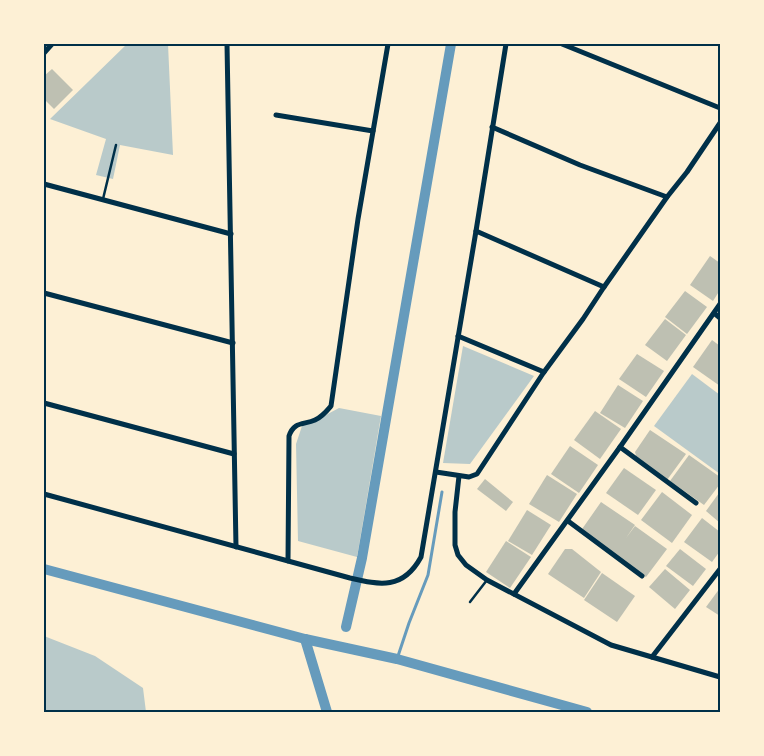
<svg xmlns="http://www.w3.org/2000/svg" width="764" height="756" viewBox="0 0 764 756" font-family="'Varela Round',sans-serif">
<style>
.green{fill:#b9caca}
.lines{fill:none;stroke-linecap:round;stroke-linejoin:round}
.stream{stroke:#669bbc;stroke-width:3}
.canal{stroke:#669bbc;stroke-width:10}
.building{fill:#bec0b2}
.service{stroke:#003049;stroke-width:2.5}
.minor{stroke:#003049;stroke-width:5}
.neatline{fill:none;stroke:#003049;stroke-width:2}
</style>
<rect width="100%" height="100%" fill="#fdf0d5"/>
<!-- green -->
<g class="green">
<polygon points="127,44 168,44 173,155 120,145 113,179 96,175 106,139 50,119"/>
<polygon points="463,346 534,376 470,464 443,463"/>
<polygon points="692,374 720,395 720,474 654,426"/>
<polygon points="339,408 381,416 357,557 298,541 296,444 303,423 322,417"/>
<polygon points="44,636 95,656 143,688 146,712 44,712"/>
</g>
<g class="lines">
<!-- stream -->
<polyline class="stream" points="397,659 409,623 428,575 442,492"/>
<!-- canal -->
<g class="canal">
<polyline points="44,569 305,639 397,659 587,712"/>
<polyline points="346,627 362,558 451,44"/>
<polyline points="305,639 327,712"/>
</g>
</g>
<!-- building -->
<g class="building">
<polygon points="52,69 73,90 54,109 44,99 44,76"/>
<polygon points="710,256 720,263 720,290 713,301 690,285"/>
<polygon points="685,291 707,307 687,334 665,317"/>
<polygon points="665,319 686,335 667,361 645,345"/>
<polygon points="712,340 720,346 720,386 693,367"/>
<polygon points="637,354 664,371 646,397 619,379"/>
<polygon points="618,385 643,401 625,428 600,413"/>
<polygon points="595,411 621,429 600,459 574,440"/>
<polygon points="650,430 686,454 667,480 637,459 635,452"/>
<polygon points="570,446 598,465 579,493 551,474"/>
<polygon points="689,455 720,477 720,484 704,505 670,481"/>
<polygon points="624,468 656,490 638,515 606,493"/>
<polygon points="547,475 577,494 559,522 529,504"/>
<polygon points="485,479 513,502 506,511 477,489"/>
<polygon points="662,492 692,515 672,543 641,520"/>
<polygon points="719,493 720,494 720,523 706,511"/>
<polygon points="601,502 635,525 626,538 635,526 667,549 646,577 580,532"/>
<polygon points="527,510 551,525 532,555 508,541"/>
<polygon points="702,518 720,532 720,551 712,562 684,542"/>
<polygon points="506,541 531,557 510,588 486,572"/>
<polygon points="565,549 572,549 601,572 584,598 548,574"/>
<polygon points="680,549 706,569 693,586 666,566"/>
<polygon points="665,569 690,590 675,609 649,587"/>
<polygon points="602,573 635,596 617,622 584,600"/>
<polygon points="720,588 720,616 706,607"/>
</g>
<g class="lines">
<!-- service -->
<g class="service">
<polyline points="103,199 116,145"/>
<polyline points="470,602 487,580"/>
</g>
<!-- minor -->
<g class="minor">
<polyline points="227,44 236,547"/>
<polyline points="562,44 720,108"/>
<polyline points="44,53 52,44"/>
<polyline points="276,115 373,131"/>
<polyline points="492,127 580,165 667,197"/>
<polyline points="44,184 231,234"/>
<polyline points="476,231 604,287"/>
<polyline points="44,293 233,343"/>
<polyline points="714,313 720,318"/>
<polyline points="458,336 544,372"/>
<polyline points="44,403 234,454"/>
<polyline points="620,447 696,503"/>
<polyline points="436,472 469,477 477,474 544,372 583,319 604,287 667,197 687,172 720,123"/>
<polyline points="459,476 455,512 455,545 458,555 466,565 487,580 611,645 720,677"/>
<path d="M44 494 350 578C380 585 403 590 421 557L476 231 506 44"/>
<polyline points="568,521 642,576"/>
<path d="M288 561 289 436C294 421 304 425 315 420 322 417 326 412 331 406L358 219 388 44"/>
<polyline points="514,594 620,447 720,304"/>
<polyline points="652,657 720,569"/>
</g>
</g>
<!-- border -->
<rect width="764" height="756" fill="none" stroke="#fdf0d5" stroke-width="90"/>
<rect x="45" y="45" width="674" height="666" class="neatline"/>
</svg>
